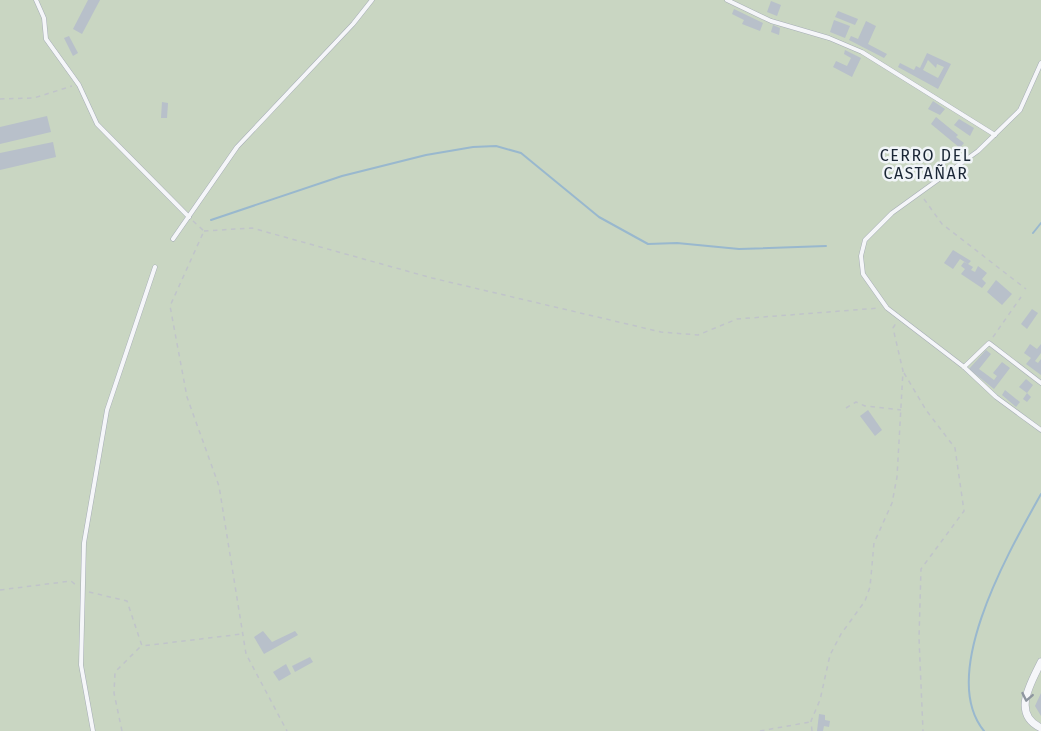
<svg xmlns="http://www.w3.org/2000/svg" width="1041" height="731" viewBox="0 0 1041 731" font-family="'Fira Sans',sans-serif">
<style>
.green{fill:#c9d6c2}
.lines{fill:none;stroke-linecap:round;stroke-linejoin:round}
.stream{stroke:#99b8ce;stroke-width:2}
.building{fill:#b8c0ca;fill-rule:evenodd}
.service-casing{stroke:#a6adb6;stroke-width:5}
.minor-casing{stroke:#a6adb6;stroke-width:8}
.path{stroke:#c0c4ca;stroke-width:1.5;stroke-dasharray:4.5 4.5;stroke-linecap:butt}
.service{stroke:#f5f6f9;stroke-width:4}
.minor{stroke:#f5f6f9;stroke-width:7}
.oneway{stroke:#8e969f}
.labels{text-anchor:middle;stroke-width:5;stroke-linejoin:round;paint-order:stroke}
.neighbourhood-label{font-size:16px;letter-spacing:1.5px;fill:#1a2635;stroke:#f1f5f8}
</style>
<rect width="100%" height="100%" fill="#e1e6eb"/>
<!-- green -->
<rect class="green" x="0" y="0" width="1041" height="731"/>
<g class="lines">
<!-- stream -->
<g class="stream">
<polyline points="211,220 342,176 426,155 473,147 496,146 521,153 599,217 648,244 677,243 739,249 826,246"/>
<polyline points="1033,233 1041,223"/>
<path d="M984 731C937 674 1011 548 1041 494"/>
</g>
</g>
<!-- building -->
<g class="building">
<polygon points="88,0 100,0 82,34 73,29"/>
<polygon points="771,1 781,5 777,16 767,12"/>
<polygon points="734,9 763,23 760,31 742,24 744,20 732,14"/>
<polygon points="838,11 858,19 855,25 835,17"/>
<polygon points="834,20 850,26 845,38 830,32"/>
<polygon points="866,21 876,26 868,44 887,54 884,58 849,40 851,36 858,39"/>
<polygon points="773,25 780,28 779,35 771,32"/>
<polygon points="69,36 78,53 73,56 64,38"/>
<polygon points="845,50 861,58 852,77 833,67 836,61 847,66 851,58 844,54"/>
<path d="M927 53 951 64 938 89 898 67 900 63 914 70 916 66 920 68ZM928 60 936 68 937 64 944 67 938 78 923 70Z"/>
<polygon points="933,101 945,109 940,115 928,109"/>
<polygon points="162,102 168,103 167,118 161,118"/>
<polygon points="47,116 51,132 0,144 0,127"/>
<polygon points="936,117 958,135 956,137 964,143 960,148 931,124"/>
<polygon points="959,119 974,128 970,136 954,125"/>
<polygon points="53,142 56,157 0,170 0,153"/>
<polygon points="953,250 971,261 968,264 973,267 971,270 975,272 978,266 987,273 982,279 986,283 982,288 961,274 965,269 961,266 964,262 968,264 960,259 953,269 944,263"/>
<polygon points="996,280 1012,294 1002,305 987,292"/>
<polygon points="1032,309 1038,313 1027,329 1021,324"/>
<polygon points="1030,344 1037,349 1041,344 1041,353 1035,361 1038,363 1041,359 1041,375 1026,364 1031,358 1024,353"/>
<polygon points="986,350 991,354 979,369 994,380 997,376 993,373 1002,362 1010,368 994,389 969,369"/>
<polygon points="1026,379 1033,385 1027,393 1031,397 1027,402 1023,399 1027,393 1019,387"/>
<polygon points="1005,390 1020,402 1016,407 1002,395"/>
<polygon points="868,410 882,430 875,436 860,416"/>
<polygon points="263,631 272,642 295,631 298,635 264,654 254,637"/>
<polygon points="310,657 313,662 295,672 292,666"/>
<polygon points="286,664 291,674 279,681 273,672"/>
<polygon points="1041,693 1041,716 1035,706"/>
<polygon points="819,714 825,715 825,720 830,721 829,727 824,726 823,731 817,731"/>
</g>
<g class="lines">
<!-- service casing -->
<g class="service-casing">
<g id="service">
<polyline points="36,0 44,18 46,39 79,85 97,124 189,217"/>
<polyline points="727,0 771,21 829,38 862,52 995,135"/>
<polyline points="1041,63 1020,110 978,151 892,213 865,240 861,256 863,274 887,308 964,367 996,397 1041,430"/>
<polyline points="173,239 237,147 353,24 372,0"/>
<polyline points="964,367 989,343 1041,383"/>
<polyline points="93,731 81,665 84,543 107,410 155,267"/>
</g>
</g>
<!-- minor casing -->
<g class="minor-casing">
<path id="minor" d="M1041 662C1031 683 1011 714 1041 728"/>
</g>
<!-- path -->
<g class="path">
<polyline points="0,99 34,98 72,86"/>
<polyline points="924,199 942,224 1026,289"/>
<polyline points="193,221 204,231 170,306 187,397 219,486 246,654 287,731"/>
<polyline points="204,231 252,228 432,278 661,332 698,335 737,319 880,308"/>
<polyline points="993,337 1021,297"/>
<polyline points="904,373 926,410 955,448 964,511 921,569 919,638 923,731"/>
<polyline points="846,408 856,402 865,406 901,410"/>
<polyline points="0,590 71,581 77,586"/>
<polyline points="89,592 127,601 142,646 242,634"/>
<polyline points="122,731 114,693 115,672 141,646"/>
<polyline points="760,731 810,722"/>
<polyline points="812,731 811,721 820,700 830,655 841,634 865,601 870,587 874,543 892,503 897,477 903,371 893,328 896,323"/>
</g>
<!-- service -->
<use href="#service" class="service"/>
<!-- minor -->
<use href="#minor" class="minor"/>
</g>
<!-- one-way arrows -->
<defs><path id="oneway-chevron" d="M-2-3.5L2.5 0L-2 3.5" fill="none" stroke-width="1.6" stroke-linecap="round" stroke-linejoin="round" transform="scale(1.5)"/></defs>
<use class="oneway" href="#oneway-chevron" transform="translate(1027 697) rotate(101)"/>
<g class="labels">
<!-- neighbourhood labels -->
<g class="neighbourhood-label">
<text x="926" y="161">CERRO DEL<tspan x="926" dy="18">CASTAÑAR</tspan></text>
</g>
</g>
</svg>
